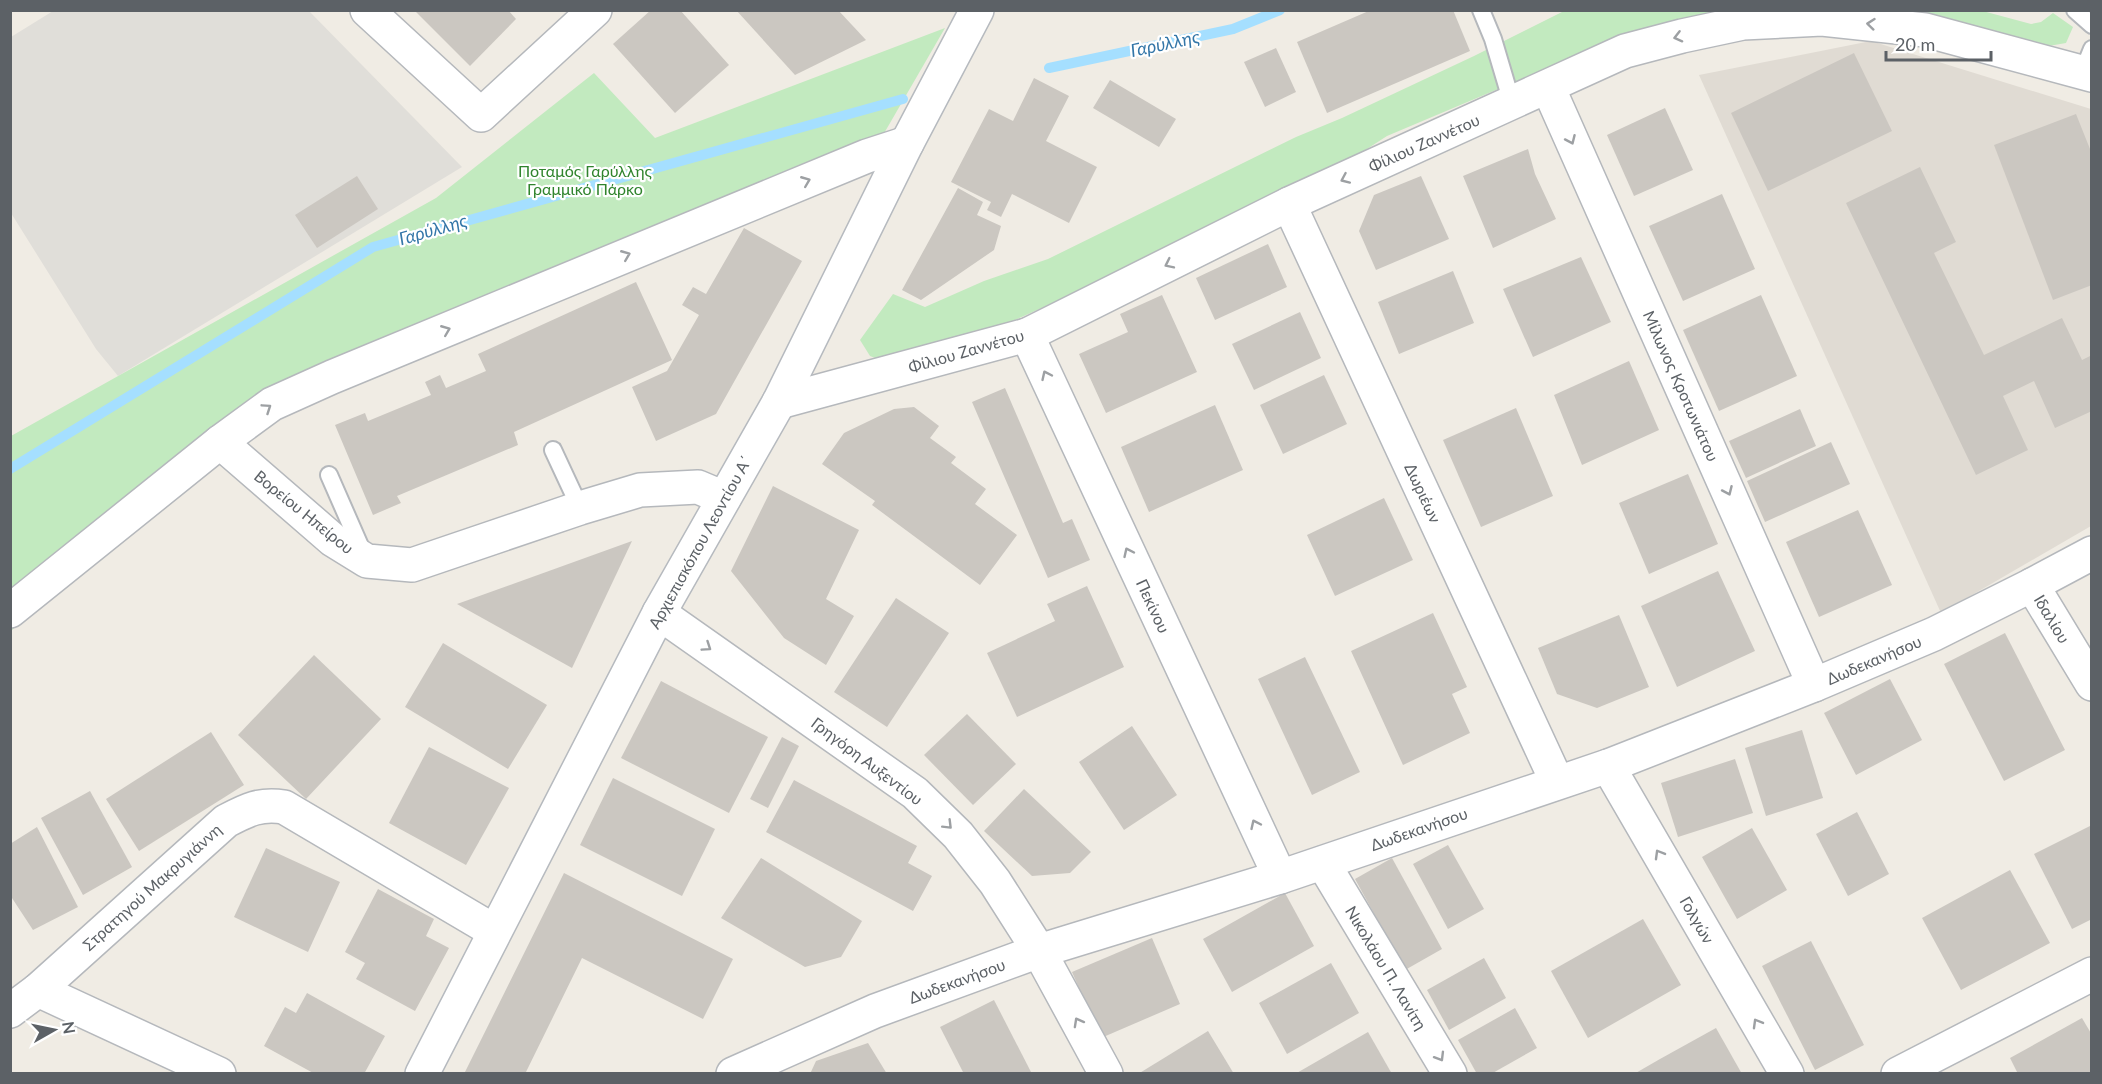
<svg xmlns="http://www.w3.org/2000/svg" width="2102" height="1084" viewBox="0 0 2102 1084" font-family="Lato,sans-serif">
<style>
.industrial{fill:#e0ded9}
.education{fill:#e0dbd3}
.green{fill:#c2eabf}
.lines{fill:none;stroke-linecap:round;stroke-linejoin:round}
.stream{stroke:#a5dfff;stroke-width:10}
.building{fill:#cbc7c1}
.service-casing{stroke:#b5b8bc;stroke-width:20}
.minor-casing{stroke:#b5b8bc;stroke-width:36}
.tertiary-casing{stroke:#b5b8bc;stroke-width:36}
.secondary-casing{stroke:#b6babf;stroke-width:36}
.service{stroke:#fff;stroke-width:16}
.minor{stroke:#fff;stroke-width:33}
.tertiary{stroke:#fff;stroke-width:33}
.secondary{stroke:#fff;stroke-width:33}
.oneway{stroke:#9da0a3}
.labels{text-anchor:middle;stroke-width:4.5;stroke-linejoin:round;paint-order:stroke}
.street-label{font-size:16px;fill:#5c6166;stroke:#fff}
.park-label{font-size:16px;fill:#30842d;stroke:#fff}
.water-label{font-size:18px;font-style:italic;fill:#3376a8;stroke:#fff}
</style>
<rect width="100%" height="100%" fill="#f0ece4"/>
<!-- industrial -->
<polygon class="industrial" points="53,11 309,11 462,167 118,376 96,349 11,213 11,37"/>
<!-- education -->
<polygon class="education" points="1871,41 2091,109 2091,526 1941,613 1699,75"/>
<!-- green -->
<g class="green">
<polygon points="1979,10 2031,24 2041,22 2053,13 2073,27 2066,43 2037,48 1856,13 1548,68 1387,136 1302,191 964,343 891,364 870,356 860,340 893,294 925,307 984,281 1048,259 1296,137 1342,118 1474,56 1564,11"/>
<polygon points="945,28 879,142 214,435 11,631 11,436 436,198 594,73 655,138"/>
</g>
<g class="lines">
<!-- stream -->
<g class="stream">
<polyline points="1049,68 1233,29 1280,10"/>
<polyline points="10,469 373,247 903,99"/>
</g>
</g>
<!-- building -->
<g class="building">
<polygon points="414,10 508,10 516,19 470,66"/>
<polygon points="651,10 680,10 729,65 675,113 613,44"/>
<polygon points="736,10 838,10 866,40 795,75"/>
<polygon points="1371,10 1453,10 1470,51 1327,113 1297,42"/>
<polygon points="1276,48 1296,92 1265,107 1244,62"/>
<polygon points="1854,53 1892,131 1768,191 1731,113"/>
<polygon points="1034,78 1069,96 1046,141 1097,167 1069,223 1012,194 1001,217 987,210 991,202 951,182 989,109 1013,121"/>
<polygon points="1110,80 1176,119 1159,147 1093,108"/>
<polygon points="1665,108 1693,170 1634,196 1607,135"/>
<polygon points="2076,114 2092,154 2092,285 2053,300 1994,145"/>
<polygon points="1528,149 1535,174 1556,219 1493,248 1463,176"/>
<polygon points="1920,167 1956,242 1934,253 1984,355 2062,318 2082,360 2092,355 2092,411 2055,428 2034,381 2003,396 2028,450 1976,475 1846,203"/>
<polygon points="357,176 378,209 317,248 295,215"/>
<polygon points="1421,176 1449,239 1376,270 1359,231 1374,195"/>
<polygon points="958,188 983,202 977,215 1001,226 994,250 921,300 902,290"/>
<polygon points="1722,194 1755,269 1683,301 1649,226"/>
<polygon points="744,228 802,261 716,414 656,441 632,387 667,371 699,315 682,305 693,287 706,294"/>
<polygon points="1268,244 1287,287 1215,320 1196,278"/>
<polygon points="1581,257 1611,322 1533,357 1503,289"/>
<polygon points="1453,271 1474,323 1399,354 1378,302"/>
<polygon points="636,282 672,360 514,432 518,445 397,496 401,503 373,515 335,425 365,413 368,421 431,395 425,382 440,375 446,388 486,371 478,354"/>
<polygon points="1162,295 1197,372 1106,413 1079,354 1128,332 1120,314"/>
<polygon points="1761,295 1797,376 1719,411 1683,330"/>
<polygon points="1300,312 1321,358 1254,390 1232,344"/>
<polygon points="1629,361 1659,430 1582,465 1554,395"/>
<polygon points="1324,375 1347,424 1283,454 1260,405"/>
<polygon points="1005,388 1063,523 1072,519 1090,560 1048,578 972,402"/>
<polygon points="1215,405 1243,470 1149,512 1121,447"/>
<polygon points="914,407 939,426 930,438 956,457 951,463 986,489 975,504 1017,535 980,585 872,505 875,501 822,464 844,433 894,409"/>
<polygon points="1516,408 1553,496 1481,527 1443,440"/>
<polygon points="1800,409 1816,446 1746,478 1729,441"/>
<polygon points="1831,442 1850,484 1765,522 1747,481"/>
<polygon points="1688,474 1718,544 1649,574 1619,503"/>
<polygon points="773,486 859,530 826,599 854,616 826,665 784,638 731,571"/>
<polygon points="1384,498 1413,560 1335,596 1307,535"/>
<polygon points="1858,510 1892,585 1819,617 1786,542"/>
<polygon points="632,541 572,668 457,604"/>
<polygon points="1718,571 1755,651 1677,687 1641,606"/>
<polygon points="1087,586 1124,667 1017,717 987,653 1055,621 1047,604"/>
<polygon points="896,598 949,633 887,727 834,692"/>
<polygon points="1433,613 1467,687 1452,694 1470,733 1403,765 1351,651"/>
<polygon points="1619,615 1649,687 1597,708 1557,694 1538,648"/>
<polygon points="2005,633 2065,750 2004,781 1944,664"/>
<polygon points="443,643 547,705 508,769 405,707"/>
<polygon points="314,655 381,719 306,799 238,735"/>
<polygon points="1305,657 1360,772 1312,795 1258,679"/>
<polygon points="1890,679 1922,740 1856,775 1824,713"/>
<polygon points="661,681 768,737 729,813 621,758"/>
<polygon points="967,714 1016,764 973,805 924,755"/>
<polygon points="1132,726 1177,795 1124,830 1079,762"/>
<polygon points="1802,730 1823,798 1766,816 1745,748"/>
<polygon points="211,732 244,785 139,851 106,799"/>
<polygon points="782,737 799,746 768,808 750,799"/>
<polygon points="429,747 509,788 466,865 389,823"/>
<polygon points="1735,759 1753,813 1678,837 1661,783"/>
<polygon points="613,778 715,829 682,896 580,845"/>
<polygon points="794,780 917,846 908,863 932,876 913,911 766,832"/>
<polygon points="1024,789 1091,852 1070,873 1032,876 984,831"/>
<polygon points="90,791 132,867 83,895 41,818"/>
<polygon points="1857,812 1889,874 1848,896 1816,834"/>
<polygon points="2092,825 2092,919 2072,929 2034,854"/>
<polygon points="37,827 78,907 33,930 10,895 10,844"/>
<polygon points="1752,828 1787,890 1737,919 1702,857"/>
<polygon points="1448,845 1484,909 1448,929 1413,864"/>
<polygon points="266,848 340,882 308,952 234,917"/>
<polygon points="761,858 862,921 841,957 805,967 721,918"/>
<polygon points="1392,858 1442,949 1405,970 1355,879"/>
<polygon points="2010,870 2050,943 1961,990 1922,918"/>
<polygon points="564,873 733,959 703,1019 582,958 525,1074 464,1074"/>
<polygon points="378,889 434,919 426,936 449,948 415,1011 356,979 365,963 345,952"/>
<polygon points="1285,893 1314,946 1232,992 1203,939"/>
<polygon points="1643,919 1681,985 1588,1038 1551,971"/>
<polygon points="1152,938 1180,1004 1101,1038 1072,972"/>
<polygon points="1811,941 1864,1045 1815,1070 1762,966"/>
<polygon points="1484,958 1506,998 1449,1030 1427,990"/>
<polygon points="1331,963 1359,1013 1287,1054 1259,1003"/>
<polygon points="307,993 385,1036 364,1074 315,1074 264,1046 285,1007 296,1013"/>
<polygon points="994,1000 1031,1072 1027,1074 964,1074 940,1027"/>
<polygon points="1515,1008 1537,1048 1491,1074 1477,1074 1458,1040"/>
<polygon points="2082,1018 2092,1035 2092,1074 2018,1074 2010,1058"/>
<polygon points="1716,1028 1742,1074 1634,1074 1660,1059"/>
<polygon points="1208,1031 1234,1074 1138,1074"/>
<polygon points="1368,1032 1392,1074 1295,1074"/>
<polygon points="868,1043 887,1074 810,1074 816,1061"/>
</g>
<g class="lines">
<!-- service casing -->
<g class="service-casing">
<g id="service">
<polyline points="1481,10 1493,39 1512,103"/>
<polyline points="2075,10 2092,25"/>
<polyline points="2083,71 2092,49"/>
<polyline points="553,450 580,508"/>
<polyline points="329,475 364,555"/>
</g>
</g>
<!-- minor casing -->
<g class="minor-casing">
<g id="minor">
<polyline points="367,10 481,115 595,10"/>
<polyline points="1548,87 1814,685"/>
<polyline points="1289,204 1557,782"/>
<polyline points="1027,335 1280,877"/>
<polyline points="779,402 1027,335 1289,204 1625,51 1682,36 1743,23 1822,19 1925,30 2092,75"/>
<polyline points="220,442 272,404 332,377 867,156 907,143"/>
<polyline points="2032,585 2092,684"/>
<polyline points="10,611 220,442 333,540 367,561 412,565 580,508 640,490 698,487 724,498"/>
<polyline points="659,613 915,793 958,835 995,882 1039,951 1106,1074"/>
<polyline points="1608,766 1787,1074"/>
<polyline points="1323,863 1450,1074"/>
<polyline points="38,990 219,1074"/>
<path d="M10 1011 38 990 226 821C247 810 260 803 284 807L494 931"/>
<polyline points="1898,1074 2092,974"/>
</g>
</g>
<!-- tertiary casing -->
<g class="tertiary-casing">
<polyline id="tertiary" points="733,1074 875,1011 1039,951 1280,877 1608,766 1814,685 1934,634 2032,585 2092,553"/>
</g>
<!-- secondary casing -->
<g class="secondary-casing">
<polyline id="secondary" points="422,1074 659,613 779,402 907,143 977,10"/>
</g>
<!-- service -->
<use href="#service" class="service"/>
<!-- minor -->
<use href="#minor" class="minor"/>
<!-- tertiary -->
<use href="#tertiary" class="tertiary"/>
<!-- secondary -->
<use href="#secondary" class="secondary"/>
</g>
<!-- one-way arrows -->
<defs><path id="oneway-chevron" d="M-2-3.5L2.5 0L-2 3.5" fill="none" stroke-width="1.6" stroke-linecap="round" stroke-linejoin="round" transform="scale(1.5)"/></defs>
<g class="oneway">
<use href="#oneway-chevron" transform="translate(1871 24) rotate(-174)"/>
<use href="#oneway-chevron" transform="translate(1678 37) rotate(166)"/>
<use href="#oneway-chevron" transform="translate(1571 140) rotate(66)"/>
<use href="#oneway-chevron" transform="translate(1345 179) rotate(156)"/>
<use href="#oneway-chevron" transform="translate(806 181) rotate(-22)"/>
<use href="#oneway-chevron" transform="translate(626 255) rotate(-22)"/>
<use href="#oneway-chevron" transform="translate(1169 264) rotate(154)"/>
<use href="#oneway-chevron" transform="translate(446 330) rotate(-22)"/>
<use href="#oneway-chevron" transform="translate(1046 375) rotate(-115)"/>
<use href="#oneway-chevron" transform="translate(267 408) rotate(-34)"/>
<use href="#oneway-chevron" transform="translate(1728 491) rotate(66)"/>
<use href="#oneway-chevron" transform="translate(1128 552) rotate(-115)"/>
<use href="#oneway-chevron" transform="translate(707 647) rotate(34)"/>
<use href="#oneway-chevron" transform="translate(1255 824) rotate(-115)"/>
<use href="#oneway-chevron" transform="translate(948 825) rotate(45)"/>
<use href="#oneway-chevron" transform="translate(1659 854) rotate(-120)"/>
<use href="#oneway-chevron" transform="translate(1078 1022) rotate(-119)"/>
<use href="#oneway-chevron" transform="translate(1757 1023) rotate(-120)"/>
<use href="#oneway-chevron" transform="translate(1440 1057) rotate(59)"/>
</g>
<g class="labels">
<!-- street labels -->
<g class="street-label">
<text transform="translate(1424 143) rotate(-24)" y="6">Φίλιου Ζαννέτου</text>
<text transform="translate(966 351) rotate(-16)" y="6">Φίλιου Ζαννέτου</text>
<text transform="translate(1681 386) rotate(66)" y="6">Μίλωνος Κροτωνιάτου</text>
<text transform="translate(1423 493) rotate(65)" y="6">Δωριέων</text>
<text transform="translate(304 512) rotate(39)" y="6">Βορείου Ηπείρου</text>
<text transform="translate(700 542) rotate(-61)" y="6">Αρχιεπισκόπου Λεοντίου Α΄</text>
<text transform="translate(1153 606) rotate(65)" y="6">Πεκίνου</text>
<text transform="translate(2052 619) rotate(59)" y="6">Ιδαλίου</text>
<text transform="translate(1874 660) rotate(-23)" y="6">Δωδεκανήσου</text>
<text transform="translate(867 761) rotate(37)" y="6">Γρηγόρη Αυξεντίου</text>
<text transform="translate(1419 829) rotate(-19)" y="6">Δωδεκανήσου</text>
<text transform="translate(152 887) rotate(-42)" y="6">Στρατηγού Μακρυγιάννη</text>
<text transform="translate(1697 920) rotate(60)" y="6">Γολγών</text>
<text transform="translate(1386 968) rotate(59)" y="6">Νικολάου Π. Λανίτη</text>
<text transform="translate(957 981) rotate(-20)" y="6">Δωδεκανήσου</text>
</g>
<!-- park labels -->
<g class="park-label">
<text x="585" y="177">Ποταμός Γαρύλλης<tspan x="585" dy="18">Γραμμικό Πάρκο</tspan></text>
</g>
<!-- water labels -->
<g class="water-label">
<text transform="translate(1165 44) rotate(-12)" y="6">Γαρύλλης</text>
<text transform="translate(433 230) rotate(-16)" y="6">Γαρύλλης</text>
</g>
</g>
<!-- border -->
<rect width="2102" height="1084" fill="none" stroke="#5c6166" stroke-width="24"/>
<!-- north arrow -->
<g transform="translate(54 1030) rotate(81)" stroke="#ffffff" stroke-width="4.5" paint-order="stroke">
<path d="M0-4.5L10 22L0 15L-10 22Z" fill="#5c6166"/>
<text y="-9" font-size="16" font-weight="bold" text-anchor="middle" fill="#5c6166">N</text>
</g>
<!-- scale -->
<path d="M1886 51v9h105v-9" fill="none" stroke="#5c6166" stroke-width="3"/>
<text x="1895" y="51" font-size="18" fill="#5c6166" stroke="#ffffff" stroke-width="4.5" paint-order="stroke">20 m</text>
</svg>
